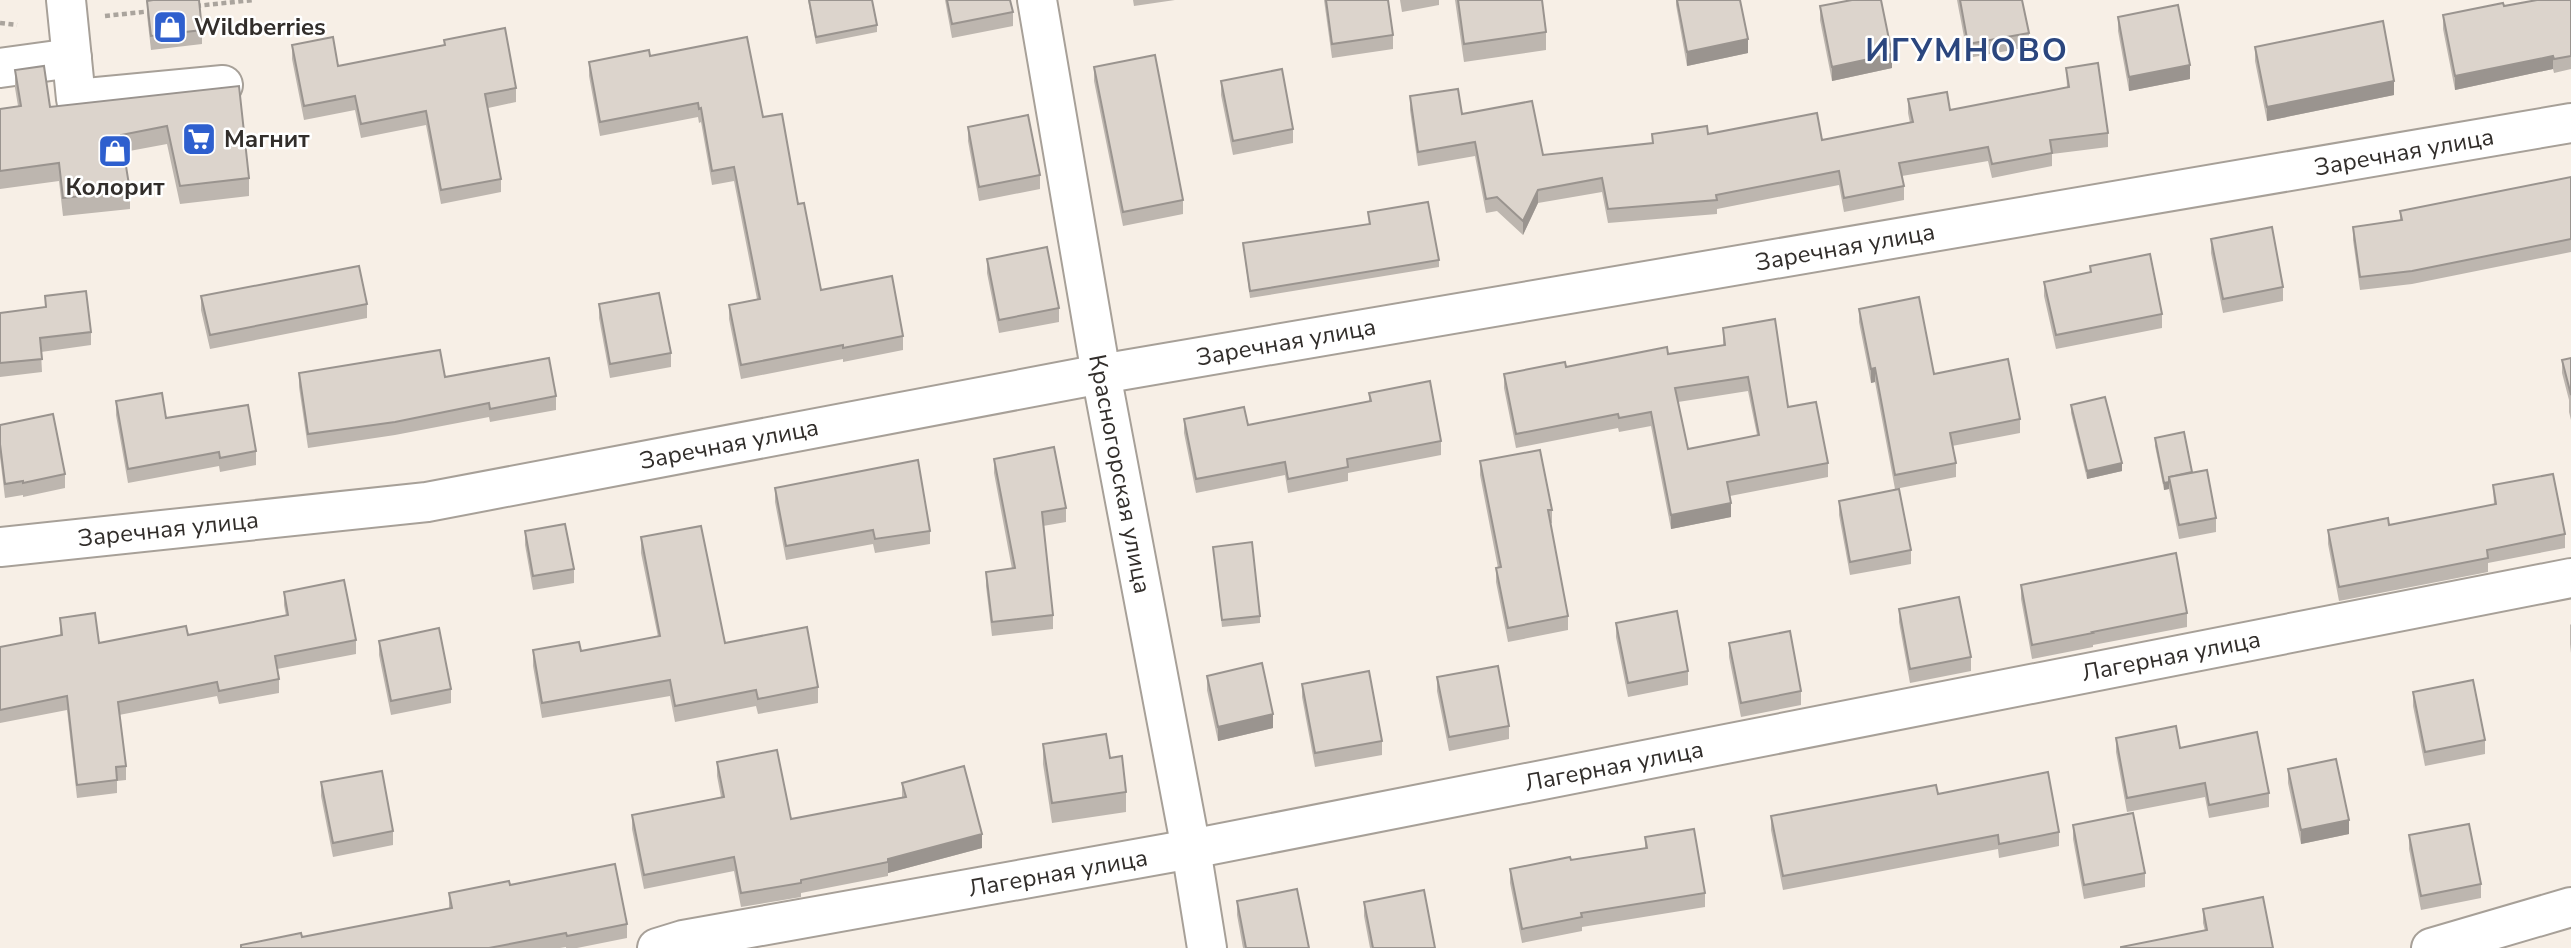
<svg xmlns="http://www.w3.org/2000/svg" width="2571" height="948" viewBox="0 0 2571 948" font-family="'Nunito Sans',sans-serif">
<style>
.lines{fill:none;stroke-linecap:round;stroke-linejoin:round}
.minor-casing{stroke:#a7a098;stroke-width:42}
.path{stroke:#aaa49d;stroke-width:4.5;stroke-dasharray:5 3.5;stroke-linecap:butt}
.minor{stroke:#fff;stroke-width:38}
.wall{fill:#bdb6af;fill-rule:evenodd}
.shaded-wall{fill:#9a948f}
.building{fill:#dcd4cc;stroke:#9a948f;stroke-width:2;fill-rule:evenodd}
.labels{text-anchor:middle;stroke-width:5;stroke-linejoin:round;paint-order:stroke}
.poi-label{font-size:24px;font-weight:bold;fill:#322e2b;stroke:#fff;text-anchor:start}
.street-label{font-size:24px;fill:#322e2b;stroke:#fff}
.district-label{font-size:32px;font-weight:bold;letter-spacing:2px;fill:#2b467e;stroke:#fff}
</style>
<rect width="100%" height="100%" fill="#f7efe6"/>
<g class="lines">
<!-- minor casing -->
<g class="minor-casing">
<g id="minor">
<polyline points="66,0 76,99 223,85"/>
<polyline points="1037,0 1101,374 1191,849 1207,948"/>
<polyline points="0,68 72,58"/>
<polyline points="0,547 427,502 1101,374 2571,123"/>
<polyline points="657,948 683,940 1191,849 2571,578"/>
<polyline points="2431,948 2571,907"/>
</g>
</g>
<!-- path -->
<g class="path">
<polyline points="196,6 254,0"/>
<polyline points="105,16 152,11"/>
<polyline points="0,23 17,25"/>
</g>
<!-- minor -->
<use href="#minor" class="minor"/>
</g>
<!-- wall -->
<g class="wall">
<polygon points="808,0 872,0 877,25 877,32 816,44"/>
<polygon points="945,0 1010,0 1013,12 1013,26 952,38"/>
<polygon points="1133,0 1175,0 1134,6"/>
<polygon points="1324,0 1388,0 1393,35 1393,49 1332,58"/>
<polygon points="1400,0 1439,0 1439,5 1402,12"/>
<polygon points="1455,0 1542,0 1546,32 1546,50 1464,62"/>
<polygon points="1676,0 1740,0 1748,53 1687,66 1676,5"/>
<polygon points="1957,0 2022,0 2029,33 2029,47 1968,58"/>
<polygon points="2571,0 2571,69 2554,73 2553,69 2455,90 2443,29 2443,15 2504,6"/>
<polygon points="147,1 202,30 202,44 151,50 147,15"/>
<polygon points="1820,6 1892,68 1832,81 1820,20"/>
<polygon points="2118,17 2190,79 2129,91 2118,31"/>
<polygon points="444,40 516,88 516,102 488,108 501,179 501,192 441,204 426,125 361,138 355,110 304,120 292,59 292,45 338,66 444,45"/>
<polygon points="2255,47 2394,95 2267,121 2255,61"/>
<polygon points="650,56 763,117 798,204 821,290 903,336 903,350 843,362 843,359 741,379 729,319 729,305 757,299 734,181 712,185 701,122 699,123 698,117 600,136 589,76 589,62"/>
<polygon points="1094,67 1183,200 1183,214 1123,226 1094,81"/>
<polygon points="2066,68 2108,133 2108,147 2052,154 2052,166 1992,178 1988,161 1902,176 1904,186 1904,200 1844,212 1839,185 1717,209 1717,214 1608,223 1602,192 1538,203 1523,235 1497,211 1486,213 1475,156 1418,166 1410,110 1410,96 1462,114 1543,155 1652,143 1652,134 1708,134 1822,140 1910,123 1908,113 1908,99 1950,110 2067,87"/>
<polygon points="15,70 50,107 239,86 249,178 249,196 180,204 167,144 124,152 130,191 130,209 63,216 59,181 0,189 0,109 18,106 15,88"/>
<polygon points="1221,81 1293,129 1293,143 1233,155 1221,95"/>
<polygon points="968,127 1040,175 1040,189 979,201 968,141"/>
<polygon points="2571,177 2571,252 2412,284 2360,290 2353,240 2353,227 2400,220 2400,211"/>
<polygon points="1368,212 1439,260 1439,267 1250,298 1243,243 1369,224"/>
<polygon points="2211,239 2283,287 2283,301 2223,313 2211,253"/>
<polygon points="987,259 1059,308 1059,322 999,333 987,273"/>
<polygon points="2090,266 2162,314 2162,328 2056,349 2044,296 2044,282 2090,273"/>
<polygon points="45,296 91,332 91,345 41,352 42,372 0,377 0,313 45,307"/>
<polygon points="201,296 367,304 367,318 210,349 201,310"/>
<polygon points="599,304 671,353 671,367 610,378 599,318"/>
<polygon points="1859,309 1934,374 2020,419 2020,433 1952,446 1956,463 1956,477 1895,489 1875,382 1871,383 1859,322"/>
<path d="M1723 328 1788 407 1828 463V477L1730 496 1731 517 1671 529 1651 426 1619 432 1618 428 1516 448 1504 388V374L1668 354 1723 345ZM1748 391 1757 435 1688 449 1678 402Z"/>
<polygon points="2571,358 2571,420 2569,412 2569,400 2562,373 2562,360"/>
<polygon points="299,373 445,377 556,396 556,410 490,422 489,417 395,435 308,448 299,387"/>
<polygon points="1369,393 1441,441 1441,455 1348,473 1348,481 1288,493 1285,475 1196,493 1184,433 1184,419 1248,425 1369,401"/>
<polygon points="116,401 256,451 256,465 220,472 219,466 128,483 116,415"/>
<polygon points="2071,405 2122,471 2087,479 2071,413"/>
<polygon points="0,425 65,474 65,488 23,497 23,495 5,498 0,457"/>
<polygon points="2155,438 2192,472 2216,518 2216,532 2179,539 2169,489 2164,490 2155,446"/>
<polygon points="994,459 1066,508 1066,522 1043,526 1053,615 1053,629 992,636 986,586 986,572 1012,569 994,473"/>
<polygon points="1480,461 1552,510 1552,523 1550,524 1568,616 1568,630 1508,642 1496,582 1496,568 1498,568 1480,475"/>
<polygon points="2493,485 2565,534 2565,548 2488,563 2488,572 2339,601 2328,544 2328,530 2389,525 2494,505"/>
<polygon points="775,488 930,531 930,544 875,553 873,544 786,560 775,502"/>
<polygon points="1839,501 1911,550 1911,564 1850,575 1839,515"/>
<polygon points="525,531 574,569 574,583 533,590 525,545"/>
<polygon points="641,537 725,643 818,687 818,703 758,714 756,706 675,722 670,696 542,718 533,666 533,650 581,651 658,637 641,553"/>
<polygon points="1213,547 1260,616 1260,623 1222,627"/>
<polygon points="2021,585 2187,613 2187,627 2093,645 2093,647 2032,659 2021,599"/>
<polygon points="284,592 356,640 356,654 277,669 279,679 279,693 219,704 217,696 119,715 126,766 126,780 117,781 117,793 77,798 67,710 0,723 0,647 60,635 60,618 99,643 188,635 286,616 284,605"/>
<polygon points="1899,609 1971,657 1971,671 1910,683 1899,622"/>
<polygon points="1616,623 1688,671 1688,685 1628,697 1616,637"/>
<polygon points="2571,624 2571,653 2570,644 2570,625"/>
<polygon points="379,641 451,689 451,703 391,715 379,655"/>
<polygon points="1729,643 1801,691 1801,705 1741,717 1729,657"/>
<polygon points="1207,676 1273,728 1218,741 1207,690"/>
<polygon points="1437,677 1509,726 1509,739 1449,751 1437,691"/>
<polygon points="1302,684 1382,741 1382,755 1315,767 1302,697"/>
<polygon points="2413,692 2485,740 2485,754 2425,766 2413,706"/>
<polygon points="2116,738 2180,748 2269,793 2269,807 2209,818 2205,797 2127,812 2116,752"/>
<polygon points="1043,744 1110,758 1126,792 1126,812 1052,823 1043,764"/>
<polygon points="717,762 791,819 902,797 902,783 982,848 888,873 888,876 801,893 801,897 741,907 734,871 644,889 632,829 632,815 721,797 717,776"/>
<polygon points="2288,769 2349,834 2301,844 2288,783"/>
<polygon points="321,782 393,831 393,845 333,857 321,796"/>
<polygon points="1938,794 2059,832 2059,846 1999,858 1998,849 1783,890 1771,830 1771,816"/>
<polygon points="2073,825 2145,873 2145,887 2084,899 2073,839"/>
<polygon points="2409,835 2481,884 2481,898 2421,910 2409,849"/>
<polygon points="1645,837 1705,893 1705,907 1582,927 1582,931 1522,943 1510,883 1510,869 1645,849"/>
<polygon points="510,885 627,924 627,938 577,948 566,948 566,947 560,948 241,948 241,945 302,937 449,908 449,893"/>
<polygon points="1237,901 1309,948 1243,948 1237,915"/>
<polygon points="1364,902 1435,948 1370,948 1364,916"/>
<polygon points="2203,909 2273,948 2205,931 2203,923"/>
</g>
<!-- shaded-wall -->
<g class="shaded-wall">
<polygon points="1748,39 1748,53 1687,66 1687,52"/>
<polygon points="1892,54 1892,68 1832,81 1832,67"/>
<polygon points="2553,56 2553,69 2455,90 2455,76"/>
<polygon points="2190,65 2190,79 2129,91 2129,77"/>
<polygon points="2394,81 2394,95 2267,121 2267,107"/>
<polygon points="1538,190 1538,203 1523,235 1523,221"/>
<polygon points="1875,368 1875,382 1871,383 1871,369"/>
<polygon points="2122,463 2122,471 2087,479 2087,471"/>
<polygon points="2169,482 2169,489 2164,490 2164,483"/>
<polygon points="1731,503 1731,517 1671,529 1671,515"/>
<polygon points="1273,714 1273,728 1218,741 1218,727"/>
<polygon points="2349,820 2349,834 2301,844 2301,830"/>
<polygon points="982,834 982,848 888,873 888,859"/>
</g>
<!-- building -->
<g class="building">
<polygon points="153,0 199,0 202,30 151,36 147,1"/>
<polygon points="809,0 872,0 877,25 816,37"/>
<polygon points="947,0 1010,0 1013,12 952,24"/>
<polygon points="1326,0 1388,0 1393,35 1332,44"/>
<polygon points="1458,0 1542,0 1546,32 1464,44"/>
<polygon points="1677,0 1740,0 1748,39 1687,52"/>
<polygon points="1852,0 1881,0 1892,54 1832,67 1820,6"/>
<polygon points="1960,0 2022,0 2029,33 1968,44"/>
<polygon points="2537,0 2571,0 2571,56 2554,59 2553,56 2455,76 2443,15 2503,3 2504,6"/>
<polygon points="2178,5 2190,65 2129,77 2118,17"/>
<polygon points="2383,21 2394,81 2267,107 2255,47"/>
<polygon points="505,28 516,88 485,94 501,179 441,190 426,111 361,124 355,96 304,106 292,45 333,37 338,66 445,45 444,40"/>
<polygon points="747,37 763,117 782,114 798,204 804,203 821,290 892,276 903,336 843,348 843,345 741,365 729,305 760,299 734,167 712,171 701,108 699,109 698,103 600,122 589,62 649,50 650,56"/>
<polygon points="1155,55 1183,200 1123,212 1094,67"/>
<polygon points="2098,63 2108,133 2050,140 2052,153 1992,164 1988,147 1899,163 1904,186 1844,198 1839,171 1716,195 1717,200 1608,209 1602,178 1538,190 1523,221 1497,197 1486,199 1475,142 1418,152 1410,96 1458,89 1462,114 1532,101 1543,155 1653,143 1652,134 1707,126 1708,134 1817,113 1822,140 1913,122 1908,99 1947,92 1950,110 2069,87 2066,68"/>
<polygon points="44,66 50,107 239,86 249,178 180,186 167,126 121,135 130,191 63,198 59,163 0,171 0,109 21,106 15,70"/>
<polygon points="1282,69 1293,129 1233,141 1221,81"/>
<polygon points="1028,115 1040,175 979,187 968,127"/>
<polygon points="2571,177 2571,239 2412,271 2360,277 2353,227 2402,220 2400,211"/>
<polygon points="1428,202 1439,260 1250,291 1243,243 1370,224 1368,212"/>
<polygon points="2272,227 2283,287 2223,299 2211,239"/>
<polygon points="1047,247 1059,308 999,320 987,259"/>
<polygon points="2150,254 2162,314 2056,335 2044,282 2091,272 2090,266"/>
<polygon points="359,266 367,304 210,335 201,296"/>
<polygon points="86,291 91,332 40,338 42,359 0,363 0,313 46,307 45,296"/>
<polygon points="659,293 671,353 610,364 599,304"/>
<polygon points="1919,297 1934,374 2008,359 2020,419 1950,433 1956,463 1895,475 1875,368 1871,369 1859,309"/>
<path d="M1775 319 1788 407 1816 402 1828 463 1727 482 1731 503 1671 515 1651 412 1619 418 1618 414 1516 434 1504 374 1565 362 1566 367 1667 347 1668 354 1725 345 1723 328ZM1748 377 1759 435 1688 449 1675 388Z"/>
<polygon points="440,350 445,377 549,358 556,396 490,409 489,403 395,422 308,434 299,373"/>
<polygon points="2571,358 2571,395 2562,360"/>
<polygon points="1430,381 1441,441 1347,459 1348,467 1288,479 1285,462 1196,479 1184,419 1244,407 1248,425 1371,401 1369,393"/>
<polygon points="162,393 166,418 248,405 256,451 220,458 219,452 128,469 116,401"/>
<polygon points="2105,397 2122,463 2087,471 2071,405"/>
<polygon points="53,414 65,474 23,483 23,481 5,484 0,444 0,425"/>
<polygon points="2184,432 2192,472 2169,477 2169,482 2164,483 2155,438"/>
<polygon points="1054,447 1066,508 1042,512 1053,615 992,622 986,572 1015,568 994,459"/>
<polygon points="1540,450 1552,510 1548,510 1568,616 1508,628 1496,568 1501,567 1480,461"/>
<polygon points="918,460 930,531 875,539 873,530 786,546 775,488"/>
<polygon points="2207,470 2216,518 2179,525 2169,477"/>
<polygon points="2553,474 2565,534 2487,550 2488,558 2339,587 2328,530 2388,518 2389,525 2496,504 2493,485"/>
<polygon points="1899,489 1911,550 1850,562 1839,501"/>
<polygon points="565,524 574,569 533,576 525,531"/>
<polygon points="701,526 725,643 807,627 818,687 758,699 756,690 675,706 670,680 542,703 533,650 579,642 581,651 660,636 641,537"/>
<polygon points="1252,542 1260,616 1222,620 1213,547"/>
<polygon points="2176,553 2187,613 2092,632 2093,633 2032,645 2021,585"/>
<polygon points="344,580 356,640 275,656 279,679 219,691 217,682 118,702 126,766 116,767 117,780 77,785 67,696 0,710 0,647 62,635 60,618 95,613 99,643 186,626 188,635 288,615 284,592"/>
<polygon points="1959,597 1971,657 1910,669 1899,609"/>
<polygon points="1677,611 1688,671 1628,683 1616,623"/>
<polygon points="439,628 451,689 391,701 379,641"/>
<polygon points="1790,631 1801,691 1741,703 1729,643"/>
<polygon points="1262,663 1273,714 1218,727 1207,676"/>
<polygon points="1498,666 1509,726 1449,737 1437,677"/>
<polygon points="1369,671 1382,741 1315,753 1302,684"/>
<polygon points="2473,680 2485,740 2425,752 2413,692"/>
<polygon points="2176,726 2180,748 2257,732 2269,793 2209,805 2205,783 2127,798 2116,738"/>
<polygon points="1106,734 1110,758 1122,756 1126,792 1052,803 1043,744"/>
<polygon points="777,750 791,819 906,797 902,783 964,766 982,834 888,859 888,862 801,880 801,883 741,893 734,857 644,875 632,815 724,797 717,762"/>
<polygon points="2336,759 2349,820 2301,830 2288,769"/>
<polygon points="382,771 393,831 333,843 321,782"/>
<polygon points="2048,772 2059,832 1999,844 1998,835 1783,876 1771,816 1936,785 1938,794"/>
<polygon points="2133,813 2145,873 2084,885 2073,825"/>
<polygon points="2469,824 2481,884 2421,896 2409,835"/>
<polygon points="1694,829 1705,893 1581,913 1582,917 1522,929 1510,869 1570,857 1571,860 1647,848 1645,837"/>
<polygon points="615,864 627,924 567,936 566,933 489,948 241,948 241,945 301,933 302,937 452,908 449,893 509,881 510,885"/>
<polygon points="1297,889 1309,948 1246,948 1237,901"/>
<polygon points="1424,890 1435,948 1373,948 1364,902"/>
<polygon points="2263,897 2273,948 2121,948 2121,947 2207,930 2203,909"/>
</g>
<!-- icons -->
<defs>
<g id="shop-square" transform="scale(1.75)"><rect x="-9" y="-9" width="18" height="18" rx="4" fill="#2e5fce" stroke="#fff"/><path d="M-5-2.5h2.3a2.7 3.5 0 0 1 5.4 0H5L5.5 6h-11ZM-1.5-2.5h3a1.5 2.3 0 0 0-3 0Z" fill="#fff"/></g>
<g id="supermarket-square" transform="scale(1.75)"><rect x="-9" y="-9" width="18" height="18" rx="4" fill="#2e5fce" stroke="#fff"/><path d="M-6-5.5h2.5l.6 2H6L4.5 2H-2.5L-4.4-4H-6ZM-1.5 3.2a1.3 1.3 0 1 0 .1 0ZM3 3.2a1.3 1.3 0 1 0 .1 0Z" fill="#fff"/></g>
</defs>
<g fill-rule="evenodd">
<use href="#shop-square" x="170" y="27"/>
<use href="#supermarket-square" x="199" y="139"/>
<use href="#shop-square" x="115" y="151"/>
</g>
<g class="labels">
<!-- poi labels -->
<g class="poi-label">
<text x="194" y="35">Wildberries</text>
<text x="224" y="147">Магнит</text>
<text x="115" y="195" text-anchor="middle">Колорит</text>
</g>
<!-- street labels -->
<g class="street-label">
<text transform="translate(2404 152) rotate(-10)" y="8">Заречная улица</text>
<text transform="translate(1845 247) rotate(-10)" y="8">Заречная улица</text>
<text transform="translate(1286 342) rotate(-10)" y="8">Заречная улица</text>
<text transform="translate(729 444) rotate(-11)" y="8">Заречная улица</text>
<text transform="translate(1120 474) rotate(79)" y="8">Красногорская улица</text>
<text transform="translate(168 529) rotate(-6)" y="8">Заречная улица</text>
<text transform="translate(2171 656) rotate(-11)" y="8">Лагерная улица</text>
<text transform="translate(1614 766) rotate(-11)" y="8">Лагерная улица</text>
<text transform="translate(1058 873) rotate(-10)" y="8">Лагерная улица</text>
</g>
<!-- district labels -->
<g class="district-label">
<text x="1967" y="61">ИГУМНОВО</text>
</g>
</g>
</svg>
